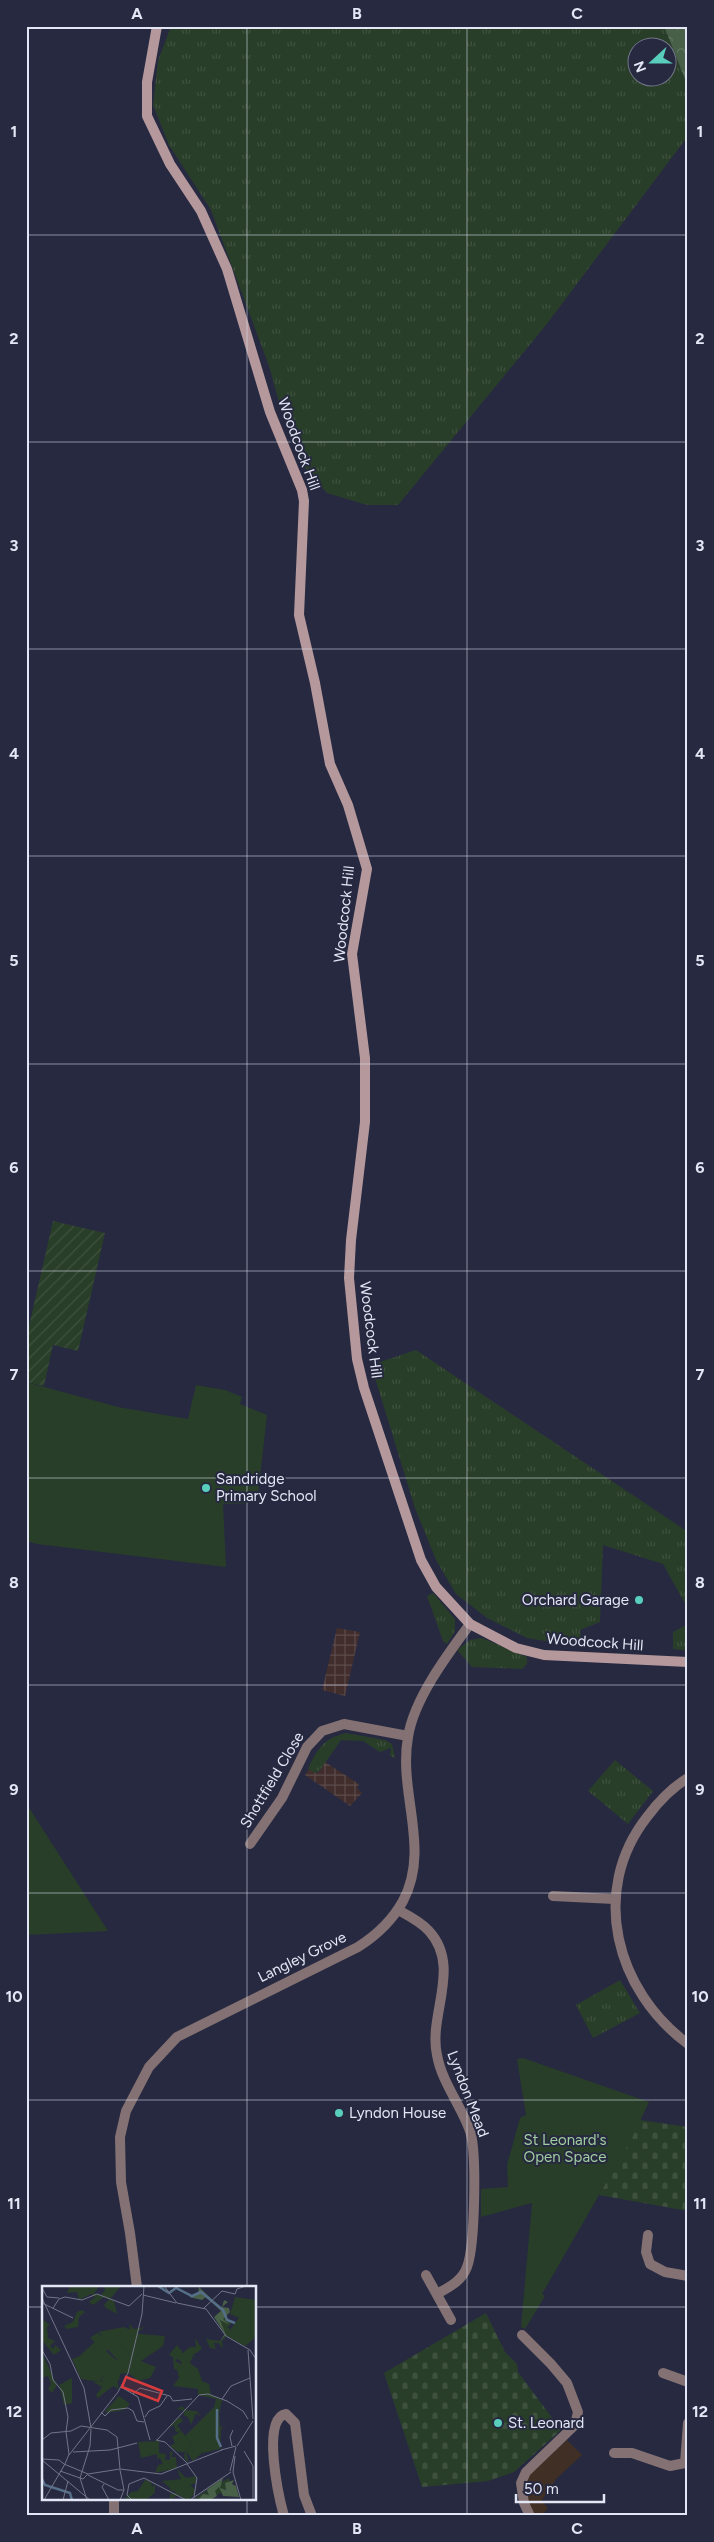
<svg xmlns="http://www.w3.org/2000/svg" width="714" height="2542" viewBox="0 0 714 2542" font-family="Figtree,sans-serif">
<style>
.commercial{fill:#3f2f24}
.industrial{fill:url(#industrial-grid)}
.grass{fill:url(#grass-tufts);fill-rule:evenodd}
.forest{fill:url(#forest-crowns)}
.cemetery{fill:url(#cemetery-stones)}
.park{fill:#293e29}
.garden{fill:url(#garden-furrows)}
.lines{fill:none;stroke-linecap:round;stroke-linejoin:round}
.street{stroke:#837173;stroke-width:10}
.secondary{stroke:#b4989c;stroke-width:10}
.grid{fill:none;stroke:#e3e6f4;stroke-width:1;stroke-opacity:0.55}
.poi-dot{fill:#5acebd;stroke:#262940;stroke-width:2}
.labels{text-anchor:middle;stroke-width:4;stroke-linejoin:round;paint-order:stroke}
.street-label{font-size:15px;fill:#e3e6f4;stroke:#262940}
.poi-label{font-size:15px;fill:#e3e6f4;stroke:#262940;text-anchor:start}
.park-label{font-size:15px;fill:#a0cd9f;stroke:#262940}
.inset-river{fill:none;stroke:#566f89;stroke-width:2.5}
.inset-road{fill:none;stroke:#727588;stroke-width:1}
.view{fill:#d73b3c;fill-opacity:0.15;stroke:#d73b3c;stroke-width:2.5}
.inset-edge{fill:none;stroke:#e3e6f4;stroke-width:2.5}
.neatline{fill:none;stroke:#e3e6f4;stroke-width:2}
.grid-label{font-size:16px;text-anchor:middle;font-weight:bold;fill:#e3e6f4}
</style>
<defs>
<pattern id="industrial-grid" width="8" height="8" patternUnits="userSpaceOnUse" patternTransform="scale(1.25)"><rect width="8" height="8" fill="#412d2c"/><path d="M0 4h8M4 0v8" fill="none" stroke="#5c4b4b"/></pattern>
<pattern id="grass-tufts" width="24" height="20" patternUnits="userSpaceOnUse" patternTransform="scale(1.25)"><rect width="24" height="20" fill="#293e29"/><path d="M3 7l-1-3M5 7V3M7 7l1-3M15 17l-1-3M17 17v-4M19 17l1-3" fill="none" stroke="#3e513e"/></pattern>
<pattern id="forest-crowns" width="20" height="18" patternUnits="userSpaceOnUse" patternTransform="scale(1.25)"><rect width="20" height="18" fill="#486047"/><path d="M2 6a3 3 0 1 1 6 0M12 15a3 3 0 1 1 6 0" fill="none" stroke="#627762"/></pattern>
<pattern id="cemetery-stones" width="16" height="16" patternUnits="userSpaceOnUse" patternTransform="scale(1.25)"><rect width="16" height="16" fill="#293e29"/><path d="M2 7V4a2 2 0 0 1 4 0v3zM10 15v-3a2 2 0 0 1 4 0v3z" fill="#3e513e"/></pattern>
<pattern id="garden-furrows" width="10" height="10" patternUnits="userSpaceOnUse" patternTransform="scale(1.25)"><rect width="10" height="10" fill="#293e29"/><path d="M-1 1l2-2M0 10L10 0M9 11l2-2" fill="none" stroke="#3e513e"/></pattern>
</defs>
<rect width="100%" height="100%" fill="#262940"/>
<!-- commercial -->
<polygon class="commercial" points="567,2440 582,2455 557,2478 542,2500 548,2509 540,2516 535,2516 528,2501 525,2481 528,2475"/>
<!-- industrial -->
<g class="industrial">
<polygon points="337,1628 360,1632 345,1696 322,1690"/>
<polygon points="325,1762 359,1784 357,1788 362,1793 350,1806 305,1775 309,1769 315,1773 320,1771"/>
</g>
<!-- grass -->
<g class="grass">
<path d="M171 26H664L688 87V136L546 325 398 505H367L327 493 306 470 284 420 269 366 211 210 169 145 153 105 158 61ZM636 48H666V78H636Z"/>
<polygon points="416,1350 688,1532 688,1609 663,1564 603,1545 600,1622 580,1630 582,1647 527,1638 487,1618 456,1594 436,1560 415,1508 371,1365"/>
<polygon points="433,1593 455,1619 455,1631 447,1644 443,1641 427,1596"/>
<polygon points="688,1624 688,1651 673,1649 673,1632"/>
<polygon points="482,1638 527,1657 527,1664 522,1669 472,1667 457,1650 470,1640"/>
<path d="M346 1733 385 1740 392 1744 395 1758 390 1756 391 1748 380 1752 363 1741 341 1740 320 1770 315 1773 308 1769C317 1749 324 1738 346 1733Z"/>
<polygon points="615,1760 653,1791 628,1824 588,1791"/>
<polygon points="620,1980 640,2013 593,2038 576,2005"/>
</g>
<!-- forest -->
<polygon class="forest" points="664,26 688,26 688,87"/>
<!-- cemetery -->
<g class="cemetery">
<polygon points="640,2120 688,2127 688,2211 599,2195"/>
<polygon points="486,2313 505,2352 517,2364 518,2372 561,2430 514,2472 488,2481 422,2487 384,2373"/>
</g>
<!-- park -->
<g class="park">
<polygon points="26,1382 118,1407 188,1419 196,1385 225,1390 242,1397 240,1404 267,1415 257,1503 223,1504 226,1567 37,1544 26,1541"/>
<polygon points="26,1803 108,1931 26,1935"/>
<polygon points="523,2058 649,2102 633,2136 542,2294 545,2296 525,2329 521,2327 532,2203 481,2217 481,2189 508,2187 507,2165 520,2118 526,2115 517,2059"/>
</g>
<!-- garden -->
<polygon class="garden" points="53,1221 105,1233 78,1351 53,1345 44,1386 26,1382 26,1339"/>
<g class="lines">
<!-- street -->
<g class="street">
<path d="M688 1778C671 1788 659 1801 647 1817 589 1891 616 1991 688 2044"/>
<polyline points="250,1844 282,1798 307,1747 322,1731 344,1724 408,1736"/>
<polyline points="553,1896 614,1899"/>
<path d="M398 1910C409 1916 421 1922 429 1931 462 1967 428 2015 437 2055 442 2083 461 2105 470 2131 477 2152 475 2246 467 2267 462 2281 449 2287 437 2294"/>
<polyline points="648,2235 646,2252 650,2264 665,2272 688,2276"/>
<polyline points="426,2275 451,2320"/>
<path d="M137 2287 130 2233 121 2182 120 2137 126 2111 149 2067 177 2037 358 1947C377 1935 392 1921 403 1901 431 1848 398 1793 408 1737 414 1699 447 1655 470 1624"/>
<polyline points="522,2335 551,2364 567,2383 578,2412 575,2425 526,2472 521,2483 524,2503 530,2516"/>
<polyline points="663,2373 688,2382"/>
<polyline points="688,2423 685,2463 688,2464"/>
<polyline points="614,2453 632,2453 670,2466 685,2463"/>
<polyline points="114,2516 114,2498"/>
<path d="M284 2516C279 2498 261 2418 286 2414L295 2423 304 2495 312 2516"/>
</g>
<!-- secondary -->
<polyline class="secondary" points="157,26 147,82 147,116 170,164 201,211 227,269 270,412 302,490 304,501 299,615 315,683 330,764 348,805 367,869 352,954 365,1058 365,1122 351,1240 349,1278 357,1359 364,1388 421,1560 436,1587 470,1624 516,1648 544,1655 688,1662"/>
</g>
<!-- grid -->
<path class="grid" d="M247 26V2287M467 26V2516M26 235H688M26 442H688M26 649H688M26 856H688M26 1064H688M26 1271H688M26 1478H688M26 1685H688M26 1893H688M26 2100H688M26 2307H44M255 2307H688M247 2498V2516"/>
<!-- markers -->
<g class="poi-dot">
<circle cx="206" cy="1488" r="5"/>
<circle cx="639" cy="1600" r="5"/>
<circle cx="339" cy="2113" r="5"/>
<circle cx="498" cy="2423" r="5"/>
</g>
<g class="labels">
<!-- street labels -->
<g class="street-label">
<text transform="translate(299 444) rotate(70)" y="5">Woodcock Hill</text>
<text transform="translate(344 914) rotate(-84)" y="5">Woodcock Hill</text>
<text transform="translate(371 1330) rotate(83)" y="5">Woodcock Hill</text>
<text transform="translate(595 1642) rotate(4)" y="5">Woodcock Hill</text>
<text transform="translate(272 1780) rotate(-59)" y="5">Shottfield Close</text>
<text transform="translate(302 1957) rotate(-26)" y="5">Langley Grove</text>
<text transform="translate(468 2094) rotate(69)" y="5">Lyndon Mead</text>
</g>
<!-- poi labels -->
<g class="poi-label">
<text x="216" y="1484">Sandridge<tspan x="216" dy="17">Primary School</tspan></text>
<text x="629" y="1605" text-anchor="end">Orchard Garage</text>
<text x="349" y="2118">Lyndon House</text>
<text x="508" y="2428">St. Leonard</text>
</g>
<!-- park labels -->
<g class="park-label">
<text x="565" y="2145">St Leonard's<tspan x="565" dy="17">Open Space</tspan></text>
</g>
</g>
<!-- overview -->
<g transform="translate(42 2286)">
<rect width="214" height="214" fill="#262940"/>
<path d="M28 0H57L52 8 59 9 63 4 61 0H79L68 13 72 15 75 28 64 22 62 19 67 13 62 11 51 19 47 16 53 11 49 8 37 14 35 6 25 7ZM193 11 214 14V48L211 54 203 60 185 50 180 55 181 62 176 57H172L174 63 168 62 164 53 178 55 184 50 178 34 181 30 190 36 186 41 188 44 197 32 188 28ZM40 24 43 26 37 31 36 41 25 43 22 40 31 36 35 26ZM103 41 78 57 87 67 75 94 77 103 71 100 56 112 54 109 60 101 51 96H59L62 89 67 91 77 75 58 56 46 69 35 72 53 56 48 52 55 47 71 58 80 45ZM135 59 141 67 133 75 139 78 135 84 132 83 131 71 127 69ZM0 67 15 99 10 107 6 103 9 98 6 90 0 92ZM140 120 144 124 155 125 159 131 154 127 149 139 146 131 141 129 143 125 135 123ZM138 131 141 135 135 139 150 159 144 165 147 177 142 172 143 166H136L128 160 133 157 130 151 139 145 134 146 132 139 126 142ZM117 155V167L124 168 123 174H128V165L131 167 129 171H134L135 182 113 187 116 179 121 178 118 172 115 173V168L99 172 96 156ZM135 183 144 192 154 190V197L148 199 153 203 152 208 146 214 136 209 128 214V208L135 206 127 204 129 203 120 195 139 193ZM187 192 188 197 181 206 175 209 167 206V209L150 214Z" fill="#293e29"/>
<path d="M157 1 177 20 180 21 182 14 186 16 180 21 187 22 188 26 181 33 188 39 178 34 184 49 178 55 183 48 172 31 179 25 164 11 160 14 147 11 156 8ZM181 192 178 202 184 204 183 197 192 194 190 198 194 200 197 211 181 210 177 201 173 205 175 210 170 213 156 214 161 208 167 209 165 204 150 214Z" fill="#486047"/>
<path d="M0 33 8 39 5 41 6 52 13 55 8 60 11 63 13 59 19 64 12 69 0 54ZM87 38 97 48 123 50 121 60 99 75 114 81 108 92 92 96 93 92 86 87 78 88 77 95 62 89 58 96 39 93 30 73 42 69 55 53 59 56 61 51 56 46 82 41 88 44ZM75 54 87 67 82 75 73 73 64 65ZM153 52 160 63 151 69 157 73 151 70 148 77 156 83 160 95 167 98 169 109 180 114 177 128 178 141 182 140 179 143 178 163 160 167 151 175 144 165 150 159 143 150 172 121 174 113 156 109V103L131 100 137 92 135 83 140 77 135 72 148 61H154ZM30 92V117L22 119 17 99ZM77 110 88 118 82 124 65 127 63 125ZM103 194 109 196 110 201 113 198V207L103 214H82L89 206 96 205Z" fill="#293e29" fill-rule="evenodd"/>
<path class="inset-river" d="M116 0 127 7 134 2 150 10 159 6 181 24 185 34 193 37M175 123V152L179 161M0 193 3 199 28 207 30 214"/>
<path class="inset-road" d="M122 0 135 17M0 2 5 11 17 12M101 9 134 17M23 11 40 14 55 8 87 20 100 8M0 12 42 102 49 142M0 17 31 32M135 17 164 23 184 50 208 64 214 73M11 22 17 13 23 11M162 22 180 5 193 8 195 3 204 0M0 64 8 78 11 94 21 106 26 131 24 146 27 168 23 178M206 64 208 92M208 92 211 133M79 101 96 111 103 136M91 108 98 102 128 110 131 115 150 113M180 113 189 100 208 92M59 126 63 130 69 124 86 122 91 125 95 135 102 136M103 131 107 125 118 120 125 110M103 136 108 154M0 154 9 147 29 145 39 140 65 144 75 151 78 183M114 154 123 156 145 177M115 154 157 109 166 108 185 115 201 125 206 133M190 160 188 151 191 144M195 160 211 135M179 164 194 160M202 165 211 180V214M31 166 68 164 95 157M27 169 76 106 86 87 100 28 102 0M193 170 191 186 199 214M0 173 17 174 22 178M0 174 48 214M22 178 46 188 78 183 119 188 180 164M145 178 155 192 152 211M78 184 82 204 78 214M18 185 41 193 46 188M188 185 194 161M46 189 76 204H82M102 192 144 214M62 198 60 201 67 214M2 214 23 178M21 214 26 195M45 214 38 192 48 160 49 143M90 214 85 209 87 198 102 192M148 214 189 186"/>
<path class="view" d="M84 91 120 105 116 115 80 101Z"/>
<rect width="214" height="214" class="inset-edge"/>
</g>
<!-- border -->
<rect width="714" height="2542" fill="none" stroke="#262940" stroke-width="55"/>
<!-- north arrow -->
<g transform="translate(652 62) rotate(249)"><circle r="24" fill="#262940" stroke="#727588"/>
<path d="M0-4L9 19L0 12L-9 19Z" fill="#5acebd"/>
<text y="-8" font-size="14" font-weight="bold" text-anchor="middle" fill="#e3e6f4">N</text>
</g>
<!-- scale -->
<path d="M516 2494v8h88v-8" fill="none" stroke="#e3e6f4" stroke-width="2.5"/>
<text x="524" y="2494" font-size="15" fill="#e3e6f4" stroke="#262940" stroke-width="4" paint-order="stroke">50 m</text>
<rect x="28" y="28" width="658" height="2486" class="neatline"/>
<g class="grid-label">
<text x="137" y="19">A</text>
<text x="357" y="19">B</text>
<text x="577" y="19">C</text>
<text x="14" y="137">1</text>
<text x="700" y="137">1</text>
<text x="14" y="344">2</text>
<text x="700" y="344">2</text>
<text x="14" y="551">3</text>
<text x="700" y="551">3</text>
<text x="14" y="759">4</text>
<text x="700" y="759">4</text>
<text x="14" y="966">5</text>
<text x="700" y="966">5</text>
<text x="14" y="1173">6</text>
<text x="700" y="1173">6</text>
<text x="14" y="1380">7</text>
<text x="700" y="1380">7</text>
<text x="14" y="1588">8</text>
<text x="700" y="1588">8</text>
<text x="14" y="1795">9</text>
<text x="700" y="1795">9</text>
<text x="14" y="2002">10</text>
<text x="700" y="2002">10</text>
<text x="14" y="2209">11</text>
<text x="700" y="2209">11</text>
<text x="14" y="2417">12</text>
<text x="700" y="2417">12</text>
<text x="137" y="2534">A</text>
<text x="357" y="2534">B</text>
<text x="577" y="2534">C</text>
</g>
</svg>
